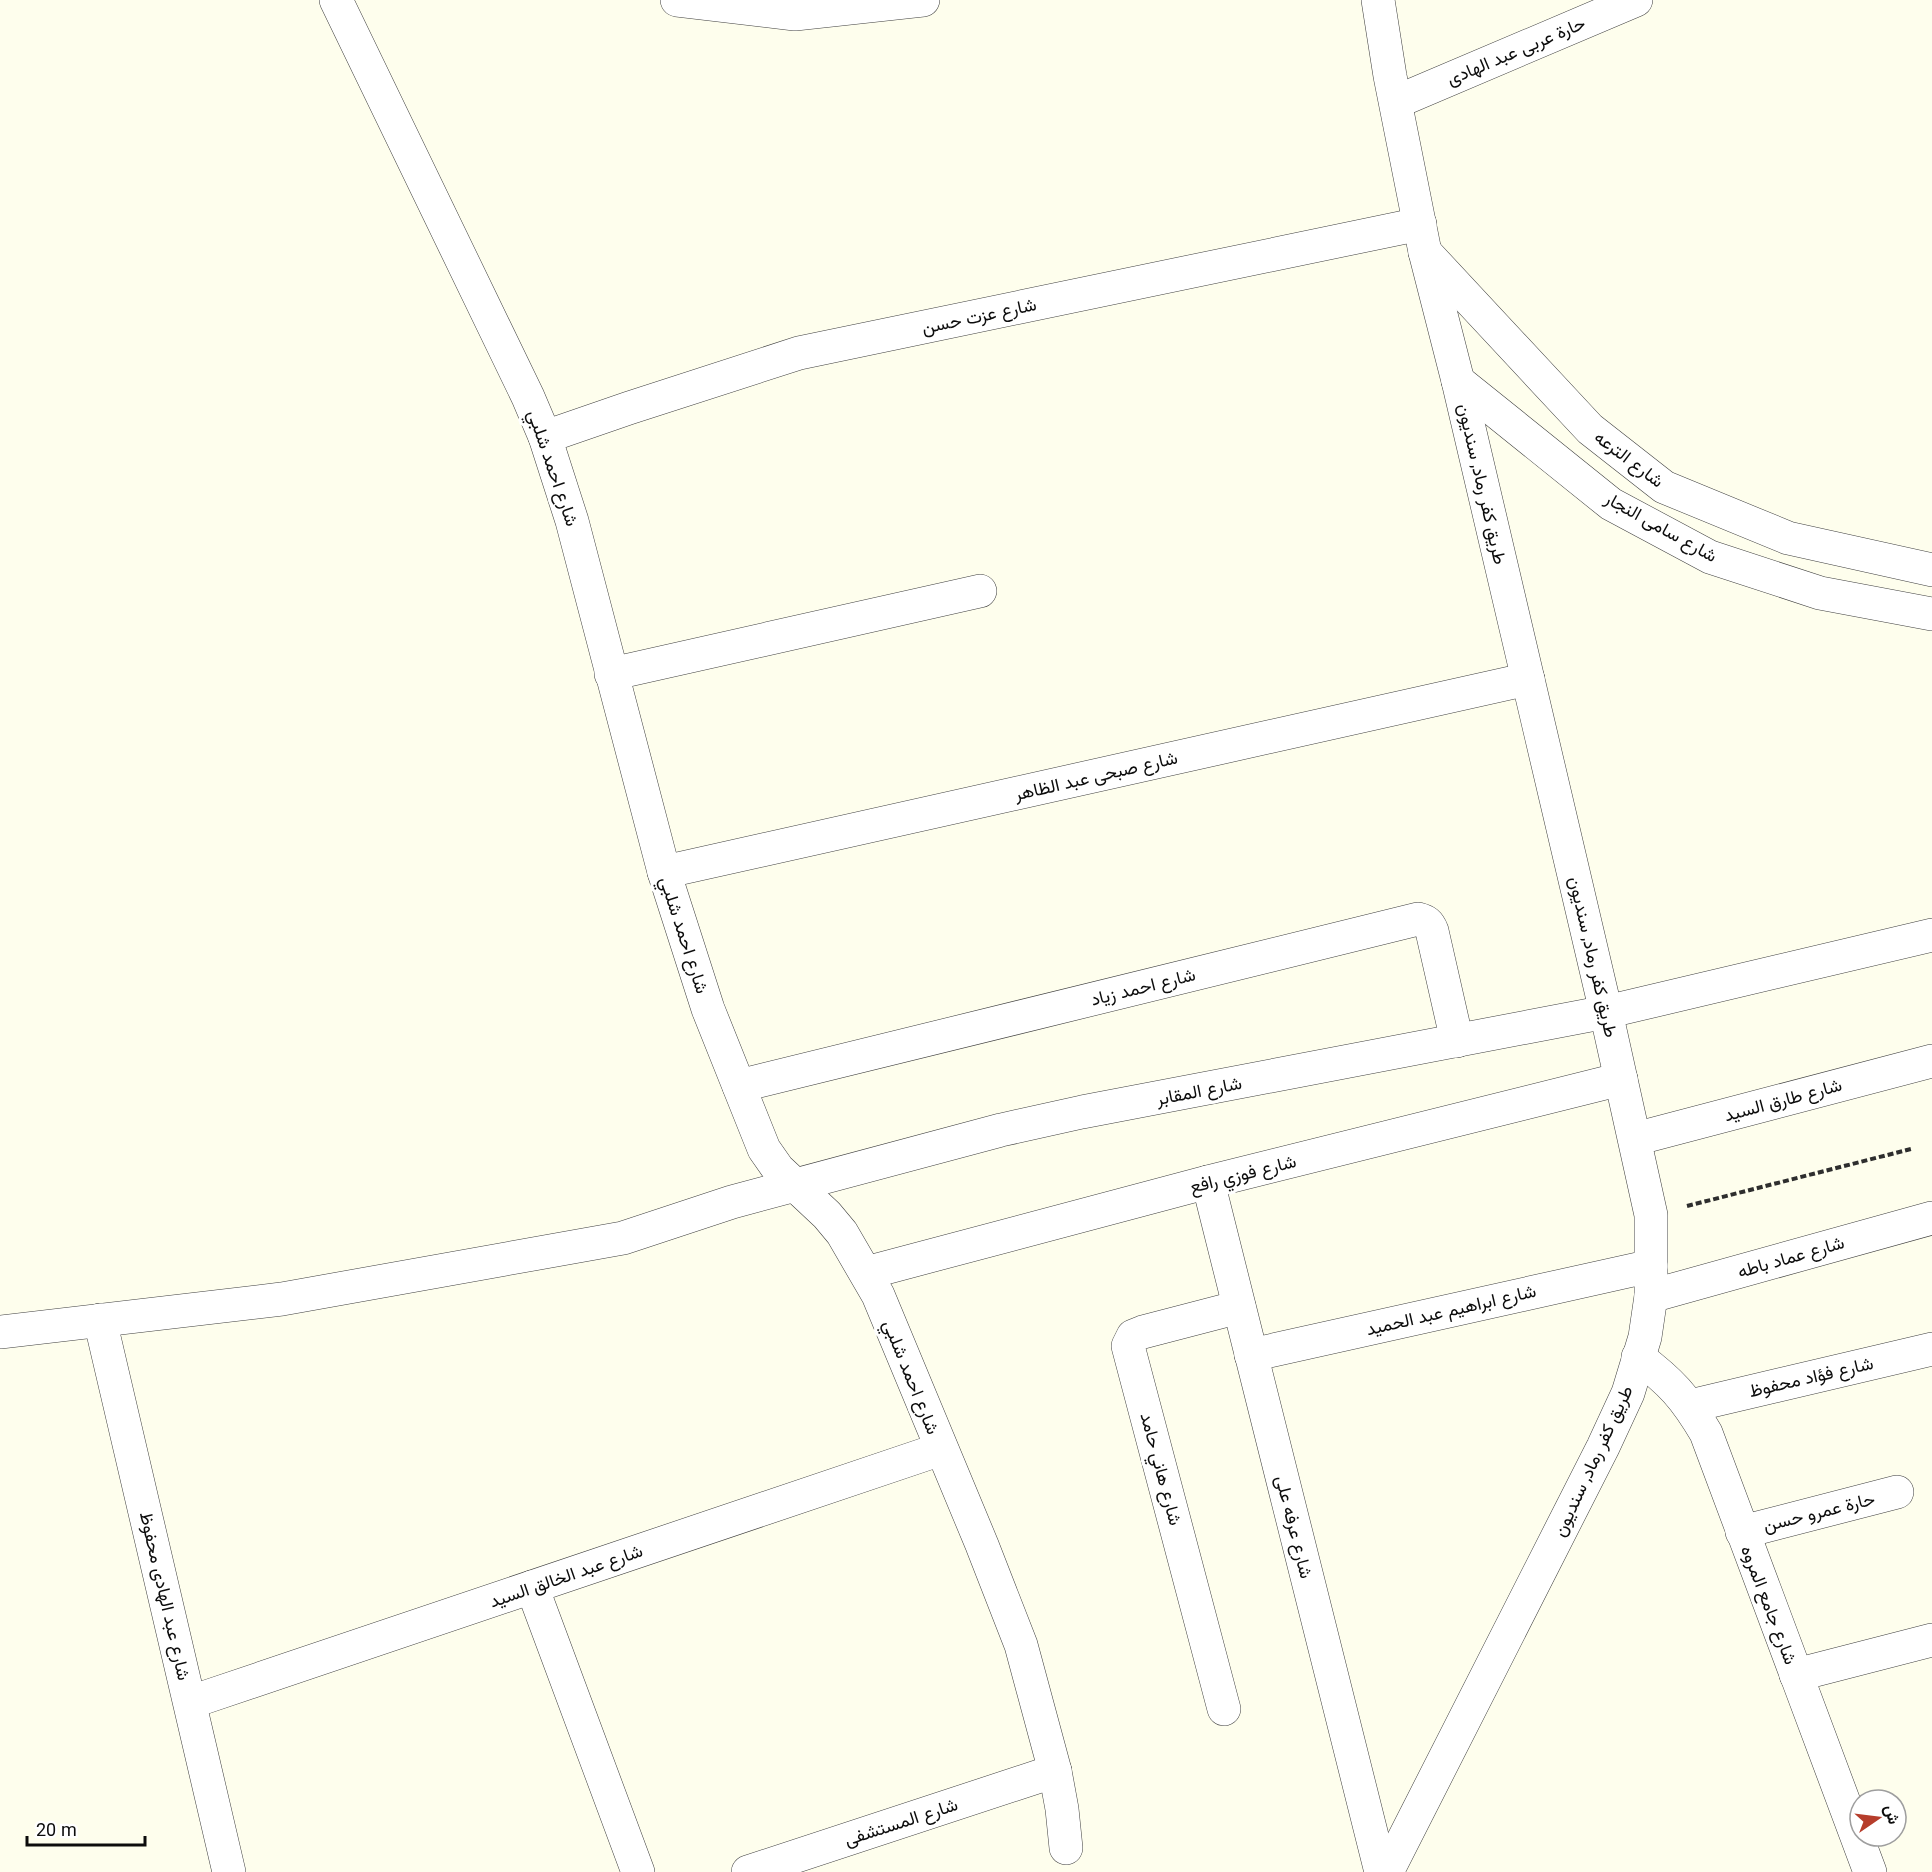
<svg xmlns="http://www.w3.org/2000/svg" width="1932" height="1872" viewBox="0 0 1932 1872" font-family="Georgia,Vazirmatn,serif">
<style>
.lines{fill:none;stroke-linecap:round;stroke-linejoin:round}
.minor-casing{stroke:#3f3f3f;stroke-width:34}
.tertiary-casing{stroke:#3f3f3f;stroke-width:34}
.path{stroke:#2e2e2e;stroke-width:4;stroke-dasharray:6 3;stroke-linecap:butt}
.minor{stroke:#fff;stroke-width:33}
.tertiary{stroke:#fff;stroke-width:33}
.labels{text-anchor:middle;stroke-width:6;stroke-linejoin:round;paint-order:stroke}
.street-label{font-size:18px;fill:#0c0c0c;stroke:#fff}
</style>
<rect width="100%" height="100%" fill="#fefeed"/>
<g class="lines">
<!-- minor casing -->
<g class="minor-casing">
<g id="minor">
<polyline points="336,0 528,397 545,437 572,521 664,872 708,1009 764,1149 778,1169 827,1215 842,1233 878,1295 982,1545 1021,1645 1055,1771 1062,1809 1066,1848"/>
<polyline points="677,0 795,14 923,0"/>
<polyline points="1396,102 1636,0"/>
<polyline points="1425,252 1590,429 1664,487 1788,538 1932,570"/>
<polyline points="1458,381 1611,504 1710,557 1820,593 1932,614"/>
<polyline points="545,437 629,408 799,353 1420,224"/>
<polyline points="611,674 980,591"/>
<polyline points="664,872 1528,679"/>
<path d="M739 1086 1418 919C1426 921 1429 923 1432 931L1457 1041"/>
<polyline points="1635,1139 1932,1061"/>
<polyline points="1208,1182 1381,1872"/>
<polyline points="866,1273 1208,1182 1621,1079"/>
<polyline points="1651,1296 1932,1218"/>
<polyline points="100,1320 229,1872"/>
<polyline points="0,1332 282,1299 623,1238 732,1202 1001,1130 1082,1112 1606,1012 1932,935"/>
<polyline points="1251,1355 1651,1266"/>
<path d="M1638 1357C1671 1382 1685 1397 1706 1433L1870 1872"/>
<polyline points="1690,1406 1932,1349"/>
<polyline points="1742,1532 1897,1492"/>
<polyline points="532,1587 638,1872"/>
<polyline points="1796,1675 1932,1640"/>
<polyline points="191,1702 941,1449"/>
<polyline points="1224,1709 1128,1346 1133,1336 1143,1332 1239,1307"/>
<polyline points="748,1872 1055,1771"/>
</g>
</g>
<!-- tertiary casing -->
<g class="tertiary-casing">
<polyline id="tertiary" points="1378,0 1390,76 1425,252 1458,381 1606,1012 1651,1215 1651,1296 1645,1337 1628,1393 1603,1447 1387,1872"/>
</g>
<!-- path -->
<polyline class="path" points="1687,1206 1911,1149"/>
<!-- minor -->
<use href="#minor" class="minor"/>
<!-- tertiary -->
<use href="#tertiary" class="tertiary"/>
</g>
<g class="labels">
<!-- street labels -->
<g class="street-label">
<text transform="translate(1516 51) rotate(-23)" y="6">حارة عربى عبد الهادى</text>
<text transform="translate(979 316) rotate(-12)" y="6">شارع عزت حسن</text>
<text transform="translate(1629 459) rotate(37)" y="6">شارع الترعه</text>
<text transform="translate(553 468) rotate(71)" y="6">شارع احمد شلبي</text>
<text transform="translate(1482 484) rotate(77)" y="6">طريق كفر رماد, سنديون</text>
<text transform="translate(1661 527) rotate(29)" y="6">شارع سامى النجار</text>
<text transform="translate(1096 776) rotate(-13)" y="6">شارع صبحى عبد الظاهر</text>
<text transform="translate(684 935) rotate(72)" y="6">شارع احمد شلبي</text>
<text transform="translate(1593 957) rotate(77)" y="6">طريق كفر رماد, سنديون</text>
<text transform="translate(1143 987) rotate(-14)" y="6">شارع احمد زياد</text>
<text transform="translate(1199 1091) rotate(-11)" y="6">شارع المقابر</text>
<text transform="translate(1783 1100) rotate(-15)" y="6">شارع طارق السيد</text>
<text transform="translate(1243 1174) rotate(-14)" y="6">شارع فوزي رافع</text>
<text transform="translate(1791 1257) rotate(-16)" y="6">شارع عماد باطه</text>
<text transform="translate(1451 1310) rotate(-13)" y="6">شارع ابراهيم عبد الحميد</text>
<text transform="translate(911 1377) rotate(68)" y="6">شارع احمد شلبي</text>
<text transform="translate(1811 1377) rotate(-13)" y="6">شارع فؤاد محفوظ</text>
<text transform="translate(1593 1461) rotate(-65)" y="6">طريق كفر رماد, سنديون</text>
<text transform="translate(1161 1469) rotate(75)" y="6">شارع هاني حامد</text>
<text transform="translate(1819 1512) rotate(-14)" y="6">حارة عمرو حسن</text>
<text transform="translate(1294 1527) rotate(76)" y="6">شارع عرفه على</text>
<text transform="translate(566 1576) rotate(-19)" y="6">شارع عبد الخالق السيد</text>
<text transform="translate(165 1596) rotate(77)" y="6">شارع عبد الهادى محفوظ</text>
<text transform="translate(1769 1605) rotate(69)" y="6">شارع جامع المروه</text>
<text transform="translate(901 1822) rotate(-18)" y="6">شارع المستشفى</text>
</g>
</g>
<!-- north arrow -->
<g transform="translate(1878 1818) rotate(76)"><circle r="28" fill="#ffffff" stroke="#9e9e9e" stroke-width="1.5"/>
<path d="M0-4.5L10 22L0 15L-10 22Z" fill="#b63d2b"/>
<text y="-9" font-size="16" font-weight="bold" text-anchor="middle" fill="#0c0c0c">ش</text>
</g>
<!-- scale -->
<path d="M27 1836v9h118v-9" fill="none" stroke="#0c0c0c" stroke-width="3"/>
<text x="36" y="1836" font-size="18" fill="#0c0c0c" stroke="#ffffff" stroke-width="4.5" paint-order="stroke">20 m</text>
</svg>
